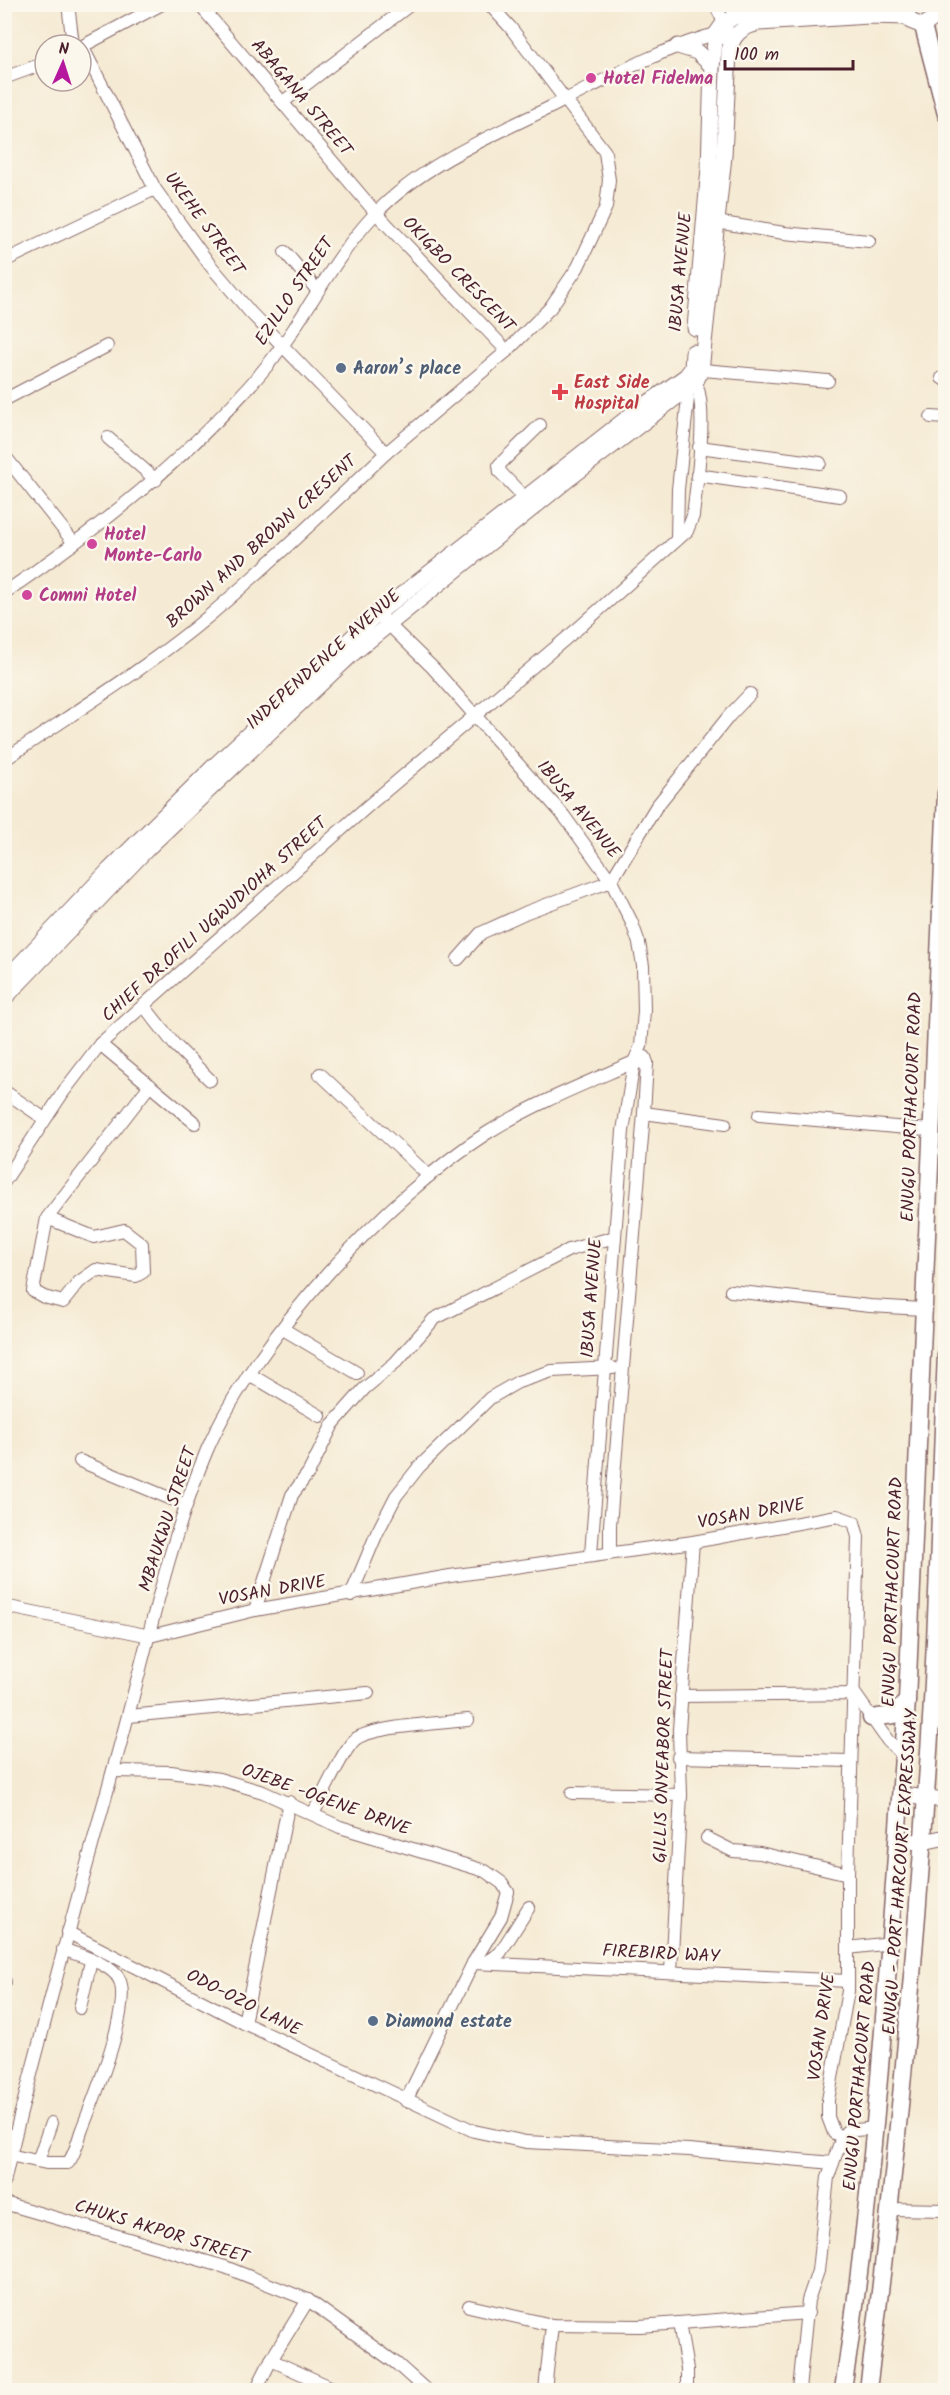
<svg xmlns="http://www.w3.org/2000/svg" width="950" height="2395" viewBox="0 0 950 2395" font-family="Kalam,sans-serif">
<style>
.lines{fill:none;stroke-linecap:round;stroke-linejoin:round}
.minor-casing{stroke:#866666;stroke-width:14}
.major-casing{stroke:#866666;stroke-width:17}
.highway-casing{stroke:#866666;stroke-width:19}
.minor{stroke:#fff;stroke-width:12}
.major{stroke:#fff;stroke-width:15}
.highway{stroke:#fff;stroke-width:16}
.hotel-dot{fill:#d1479c;stroke:#fbf7ec;stroke-width:2}
.service-dot{fill:#5c6f8a;stroke:#fbf7ec;stroke-width:2}
.health-dot{fill:#e0444e;stroke:#fbf7ec;stroke-width:2}
.labels{text-anchor:middle;stroke-width:5;stroke-linejoin:round;paint-order:stroke}
.hotel-label{font-size:18px;font-weight:bold;fill:#b23c85;stroke:#fbf7ec;text-anchor:start}
.street-label{font-size:18px;fill:#4a1f2b;stroke:#fbf7ec}
.service-label{font-size:18px;font-weight:bold;fill:#4e5e75;stroke:#fbf7ec;text-anchor:start}
.health-label{font-size:18px;font-weight:bold;fill:#be3a42;stroke:#fbf7ec;text-anchor:start}
</style>
<rect width="100%" height="100%" fill="#fbf7ec"/>
<filter id="ink" filterUnits="userSpaceOnUse"><feTurbulence type="fractalNoise" baseFrequency=".0167" numOctaves="2"/><feDisplacementMap in="SourceGraphic" scale="12" xChannelSelector="R" yChannelSelector="G"/><feConvolveMatrix kernelMatrix="1 2 1 2 8 2 1 2 1" color-interpolation-filters="sRGB"/></filter>
<filter id="wash" filterUnits="userSpaceOnUse"><feTurbulence type="fractalNoise" baseFrequency=".008" numOctaves="4" result="noise"/><feDisplacementMap in="SourceGraphic" scale="24" xChannelSelector="R" yChannelSelector="G"/><feGaussianBlur stdDeviation="1.35" result="paint"/><feColorMatrix in="noise" values="0 0 0 0 0 0 0 0 0 0 0 0 0 0 0 0 0 1.4 0 .05"/><feComposite in="paint" operator="in"/></filter>
<g filter="url(#wash)">
<rect width="100%" height="100%" fill="#f5ead3"/>
</g>
<g filter="url(#ink)">
<g class="lines">
<!-- minor casing -->
<g class="minor-casing">
<g id="minor">
<polyline points="68,4 73,45"/>
<polyline points="199,4 376,213 507,351"/>
<polyline points="715,4 727,29"/>
<polyline points="728,4 743,21"/>
<polyline points="81,47 162,4"/>
<polyline points="4,78 45,63"/>
<polyline points="283,102 411,4"/>
<polyline points="716,222 784,233 869,241"/>
<polyline points="285,252 317,290"/>
<polyline points="4,261 155,189"/>
<polyline points="692,369 828,381"/>
<polyline points="942,378 946,380"/>
<polyline points="4,400 107,346"/>
<polyline points="931,417 946,418"/>
<polyline points="108,438 156,480"/>
<polyline points="699,447 820,463"/>
<polyline points="386,453 507,351 550,308 578,267 606,207 609,180 605,152 510,27 489,4"/>
<polyline points="4,455 74,543"/>
<polyline points="697,475 840,496"/>
<polyline points="525,498 500,472 499,465 540,425"/>
<polyline points="677,538 678,489 688,398 685,384"/>
<path d="M4 593C98 529 186 460 261 373 304 323 329 262 375 214 426 161 499 133 563 101 609 78 655 52 705 37L716 34 731 41"/>
<polyline points="383,619 433,668 564,816 611,881 632,923 639,943 643,966 644,1011 641,1046 634,1062 623,1131 591,1554"/>
<path d="M4 760C73 713 146 669 209 616 270 564 328 508 386 453L250 312 210 265 155 189 82 46"/>
<polyline points="458,959 481,933 527,912 611,881 656,807 729,716 750,694"/>
<polyline points="144,1006 174,1044 210,1080"/>
<polyline points="100,1044 195,1123"/>
<polyline points="320,1074 429,1176"/>
<polyline points="4,1091 39,1115"/>
<polyline points="644,1113 725,1124"/>
<polyline points="759,1115 930,1130"/>
<path d="M4 1182 64 1091 100 1044 369 805 582 625 687 531 693 516C696 485 711 399 692 376"/>
<polyline points="47,1218 94,1237 124,1230 142,1244 143,1272 136,1276 96,1270 79,1282 63,1302 44,1297 33,1291 47,1218 150,1085"/>
<polyline points="731,1291 870,1306 923,1309"/>
<polyline points="283,1329 357,1373"/>
<polyline points="249,1374 320,1416"/>
<polyline points="80,1461 186,1505"/>
<polyline points="610,1552 610,1525 644,1113 647,1063 645,1057"/>
<polyline points="351,1595 377,1533 396,1496 419,1467 490,1398 518,1382 552,1371 613,1368"/>
<polyline points="4,1606 150,1636 255,1610 450,1576 693,1542 837,1516 854,1522 858,1537 848,1874 848,1991 828,2100 828,2117 834,2133 842,2137 847,2131 875,2128"/>
<polyline points="255,1610 292,1495 309,1472 333,1424 364,1389 396,1362 434,1319 569,1250 615,1237"/>
<polyline points="681,1696 855,1694 888,1741 903,1755"/>
<polyline points="129,1716 368,1693"/>
<polyline points="931,1723 946,1724"/>
<polyline points="678,1757 850,1761"/>
<polyline points="113,1771 171,1772 219,1779 263,1792 340,1827 485,1871 502,1883 508,1892 501,1917 473,1963 406,2101"/>
<polyline points="572,1793 681,1795"/>
<path d="M313 1814C322 1798 344 1746 357 1738 378 1726 442 1723 468 1720"/>
<polyline points="707,1838 733,1851 760,1853 848,1874"/>
<polyline points="67,1932 244,2023 474,2131 526,2142 689,2150 833,2163"/>
<polyline points="848,1948 891,1943"/>
<polyline points="473,1963 848,1981"/>
<polyline points="484,1963 500,1953 529,1907"/>
<polyline points="671,1971 681,1795 679,1730 693,1542"/>
<polyline points="4,1982 5,1982"/>
<polyline points="80,2008 91,1961"/>
<polyline points="244,2023 289,1802"/>
<path d="M9 2155 46 2163H68C75 2155 78 2140 82 2129 93 2101 133 2005 119 1979 111 1963 79 1956 63 1949"/>
<polyline points="38,2161 51,2123"/>
<path d="M4 2183C14 2136 27 2090 39 2044 63 1950 89 1856 115 1763 145 1659 165 1550 207 1450 255 1339 386 1198 487 1133 533 1104 584 1084 634 1062L647 1063"/>
<polyline points="4,2203 225,2267 308,2300 397,2364 426,2390"/>
<polyline points="890,2209 946,2210"/>
<polyline points="469,2306 552,2325 640,2326 808,2313"/>
<polyline points="679,2323 687,2369 687,2390"/>
<polyline points="271,2360 337,2390"/>
<polyline points="256,2390 271,2360 308,2300"/>
<polyline points="545,2390 552,2325"/>
<polyline points="799,2390 808,2300 818,2271 828,2177 842,2137"/>
</g>
</g>
<!-- major casing -->
<g class="major-casing">
<g id="major">
<polyline points="908,4 907,13 910,21 923,26 933,19 935,11 934,4"/>
<polyline points="678,46 697,52 712,66"/>
<polyline points="695,328 709,168 712,66 716,34 723,24 739,14 838,4"/>
<polyline points="4,981 109,870 213,767 377,614 631,415 686,376 692,368 693,352"/>
<path d="M4 999 149 847 350 656 570 478 695 383 701 371 724 156 729 51C733 34 742 27 759 23L869 16 908 17"/>
<polyline points="901,1795 946,1800"/>
<polyline points="899,1841 923,1842 946,1837"/>
</g>
</g>
<!-- highway casing -->
<g class="highway-casing">
<g id="highway">
<polyline points="923,26 946,114"/>
<polyline points="871,1718 894,1715 907,1701"/>
<path d="M843 2390C878 2162 890 1931 907 1701L946 793"/>
<path d="M868 2390C895 2178 915 1965 929 1751 938 1620 940 1487 946 1355"/>
</g>
</g>
<!-- minor -->
<use href="#minor" class="minor"/>
<!-- major -->
<use href="#major" class="major"/>
<!-- highway -->
<use href="#highway" class="highway"/>
</g>
</g>
<!-- markers -->
<g class="hotel-dot">
<circle cx="591" cy="78" r="6"/>
<circle cx="92" cy="544" r="6"/>
<circle cx="27" cy="595" r="6"/>
</g>
<g class="service-dot">
<circle cx="341" cy="368" r="6"/>
<circle cx="373" cy="2021" r="6"/>
</g>
<path class="health-dot" d="M557 383h6v6h6v6h-6v6h-6v-6h-6v-6h6z"/>
<g class="labels">
<!-- hotel labels -->
<g class="hotel-label">
<text x="603" y="84">Hotel Fidelma</text>
<text x="104" y="540">Hotel<tspan x="104" dy="21">Monte-Carlo</tspan></text>
<text x="39" y="601">Comni Hotel</text>
</g>
<!-- street labels -->
<g class="street-label">
<text transform="translate(302 97) rotate(50)" y="6">ABAGANA STREET</text>
<text transform="translate(205 223) rotate(54)" y="6">UKEHE STREET</text>
<text transform="translate(680 272) rotate(-85)" y="6">IBUSA AVENUE</text>
<text transform="translate(459 274) rotate(46)" y="6">OKIGBO CRESCENT</text>
<text transform="translate(294 291) rotate(-56)" y="6">EZILLO STREET</text>
<text transform="translate(261 541) rotate(-42)" y="6">BROWN AND BROWN CRESENT</text>
<text transform="translate(323 659) rotate(-42)" y="6">INDEPENDENCE AVENUE</text>
<text transform="translate(579 809) rotate(51)" y="6">IBUSA AVENUE</text>
<text transform="translate(214 919) rotate(-42)" y="6">CHIEF DR.OFILI UGWUDIOHA STREET</text>
<text transform="translate(911 1107) rotate(-88)" y="6">ENUGU PORTHACOURT ROAD</text>
<text transform="translate(591 1298) rotate(-86)" y="6">IBUSA AVENUE</text>
<text transform="translate(751 1513) rotate(-10)" y="6">VOSAN DRIVE</text>
<text transform="translate(167 1519) rotate(-72)" y="6">MBAUKWU STREET</text>
<text transform="translate(272 1590) rotate(-10)" y="6">VOSAN DRIVE</text>
<text transform="translate(892 1592) rotate(-88)" y="6">ENUGU PORTHACOURT ROAD</text>
<text transform="translate(663 1756) rotate(-88)" y="6">GILLIS ONYEABOR STREET</text>
<text transform="translate(326 1799) rotate(20)" y="6">OJEBE -OGENE DRIVE</text>
<text transform="translate(900 1872) rotate(-86)" y="6">ENUGU - PORT HARCOURT EXPRESSWAY</text>
<text transform="translate(661 1953) rotate(3)" y="6">FIREBIRD WAY</text>
<text transform="translate(244 2002) rotate(27)" y="6">ODO-OZO LANE</text>
<text transform="translate(821 2027) rotate(-82)" y="6">VOSAN DRIVE</text>
<text transform="translate(859 2076) rotate(-85)" y="6">ENUGU PORTHACOURT ROAD</text>
<text transform="translate(162 2231) rotate(17)" y="6">CHUKS AKPOR STREET</text>
</g>
<!-- service labels -->
<g class="service-label">
<text x="353" y="374">Aaron’s place</text>
<text x="385" y="2027">Diamond estate</text>
</g>
<!-- health labels -->
<g class="health-label">
<text x="574" y="388">East Side<tspan x="574" dy="21">Hospital</tspan></text>
</g>
</g>
<!-- margin -->
<rect width="950" height="2395" fill="none" stroke="#fbf7ec" stroke-width="24"/>
<!-- north arrow -->
<g transform="translate(63 63) rotate(3)"><circle r="28" fill="#fbf7ec" stroke="#b4a19f" stroke-width="1.5"/>
<path d="M0-4.5L10 22L0 15L-10 22Z" fill="#b5179e"/>
<text y="-9" font-size="16" font-weight="bold" text-anchor="middle" fill="#4a1f2b">N</text>
</g>
<!-- scale -->
<path d="M725 60v9h128v-9" fill="none" stroke="#4a1f2b" stroke-width="3"/>
<text x="734" y="60" font-size="18" fill="#4a1f2b" stroke="#fbf7ec" stroke-width="4.5" paint-order="stroke">100 m</text>
</svg>
